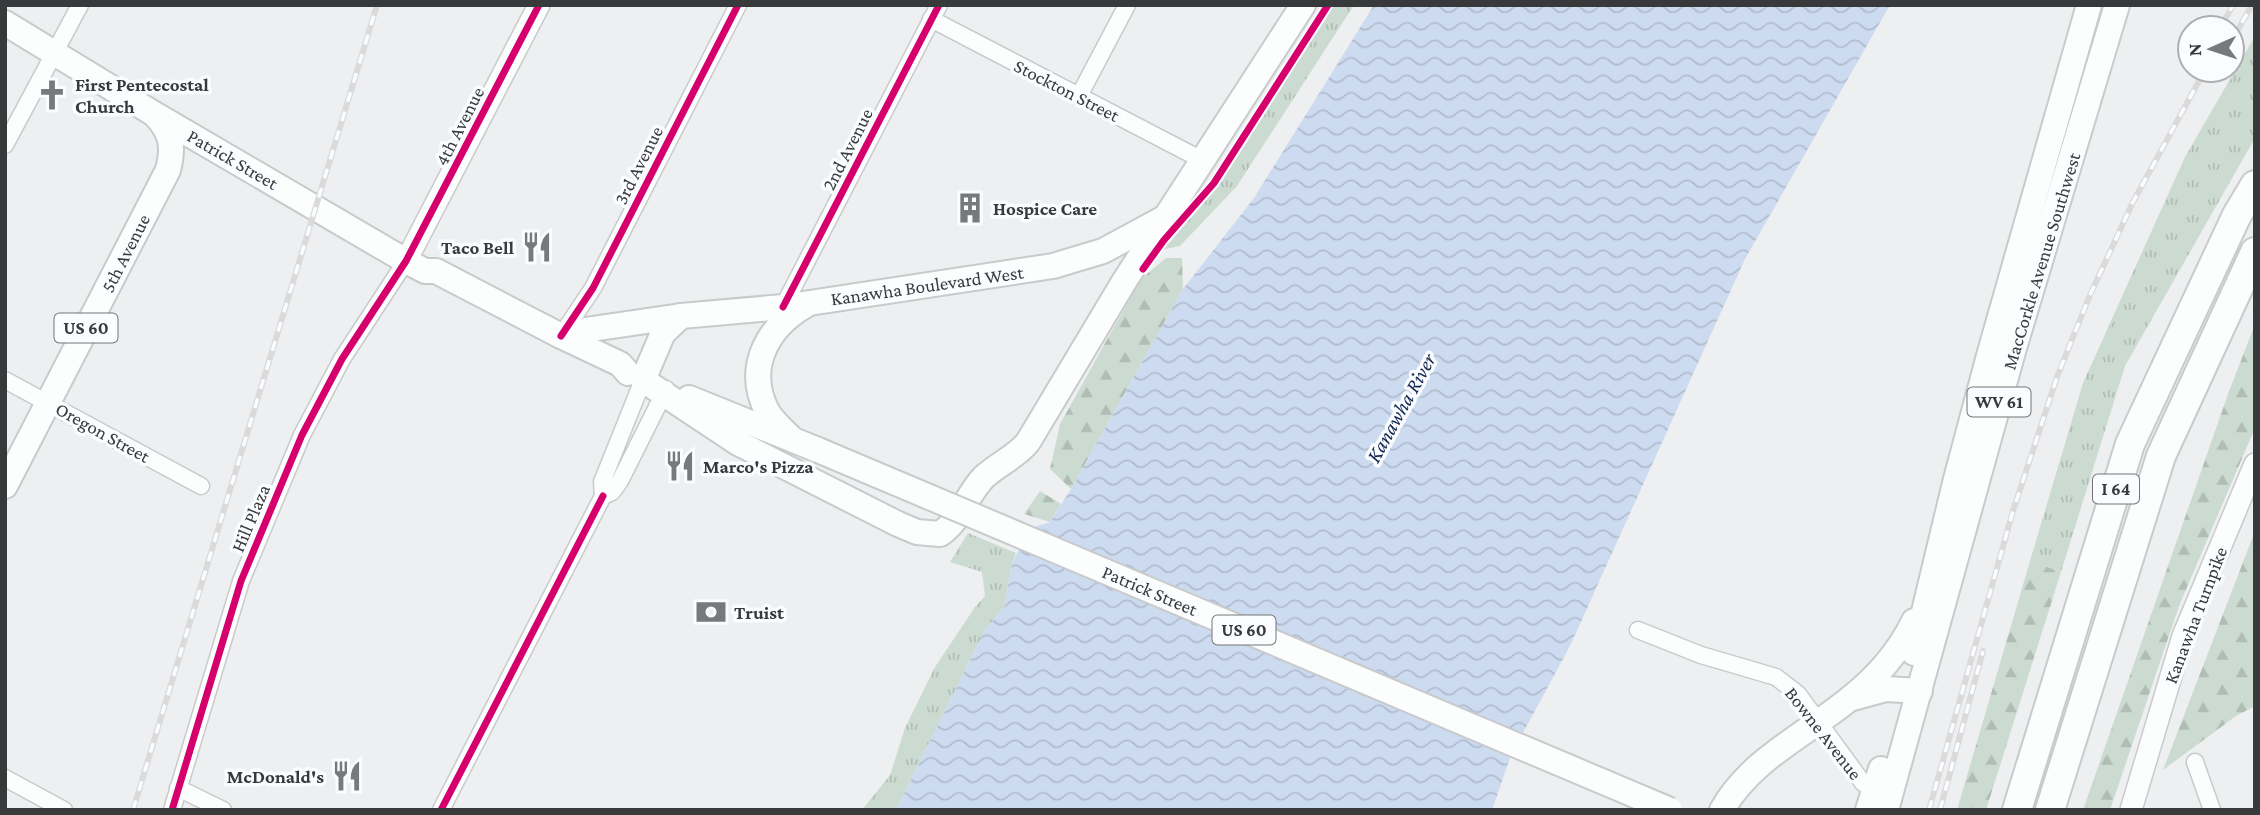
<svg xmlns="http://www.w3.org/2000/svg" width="2260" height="815" viewBox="0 0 2260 815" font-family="'Crimson Pro',serif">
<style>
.grass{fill:url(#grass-tufts)}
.forest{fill:url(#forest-firs)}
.water{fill:url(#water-waves)}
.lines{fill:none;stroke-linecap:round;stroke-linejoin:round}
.street-casing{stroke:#c9cacb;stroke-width:19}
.secondary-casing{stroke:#c9cacb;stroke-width:24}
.primary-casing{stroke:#c9cacb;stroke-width:28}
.highway-casing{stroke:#c9cacb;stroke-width:32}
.street{stroke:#fcfdfd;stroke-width:16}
.secondary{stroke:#fcfdfd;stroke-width:21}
.primary{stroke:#fcfdfd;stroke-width:24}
.highway{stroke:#fcfdfd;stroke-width:28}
.rail-casing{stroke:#dadada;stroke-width:6}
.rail{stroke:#fafcff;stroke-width:3.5;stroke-dasharray:10;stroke-linecap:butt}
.primary-bridge-casing{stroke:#c9cacb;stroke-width:28;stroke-linecap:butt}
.primary-bridge{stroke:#fcfdfd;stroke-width:24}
.cycleway-casing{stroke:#fafcff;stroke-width:11}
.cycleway{stroke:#d6006c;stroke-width:7}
.labels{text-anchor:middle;stroke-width:7;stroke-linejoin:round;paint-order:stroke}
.shield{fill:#fafcff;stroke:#727475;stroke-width:2}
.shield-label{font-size:18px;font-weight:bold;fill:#38393a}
.poi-label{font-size:19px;font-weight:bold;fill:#38393a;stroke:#fafcff;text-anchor:start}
.street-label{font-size:19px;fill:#38393a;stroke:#fafcff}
.water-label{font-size:21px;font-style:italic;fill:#122750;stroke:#fafcff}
</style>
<defs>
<pattern id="grass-tufts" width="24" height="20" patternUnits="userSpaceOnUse" patternTransform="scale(1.75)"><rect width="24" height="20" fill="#ccdbd1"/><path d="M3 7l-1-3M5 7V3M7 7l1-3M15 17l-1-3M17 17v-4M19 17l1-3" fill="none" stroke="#b0bdb4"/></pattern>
<pattern id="forest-firs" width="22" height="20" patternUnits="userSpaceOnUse" patternTransform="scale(1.75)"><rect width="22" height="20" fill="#ccdbd1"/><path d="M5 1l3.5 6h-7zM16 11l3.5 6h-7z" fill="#b0bdb4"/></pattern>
<pattern id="water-waves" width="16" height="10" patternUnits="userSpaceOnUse" patternTransform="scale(1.75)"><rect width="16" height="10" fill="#cddbf1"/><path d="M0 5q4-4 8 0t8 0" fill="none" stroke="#b1bdcf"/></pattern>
</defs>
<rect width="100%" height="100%" fill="#eeeff0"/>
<!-- grass -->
<g class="grass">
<polygon points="1334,5 1354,5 1237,186 1180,246 1160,250 1218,186"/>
<polygon points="2255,36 2255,138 2125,366 2061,572 2030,561 2083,383 2185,157"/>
<polygon points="968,533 1016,553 1011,567 1005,606 985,630 896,810 862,810 890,775 905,728 935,667 975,607 985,596 982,572 950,562"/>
</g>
<!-- forest -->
<g class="forest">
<polygon points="1166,258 1182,258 1183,289 1071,489 1050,469 1060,424 1109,336 1141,279"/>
<polygon points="2255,324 2255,428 2179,606 2110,810 2083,810 2228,394"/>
<polygon points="1040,491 1061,504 1050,522 1024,514"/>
<polygon points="2255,531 2255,706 2236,716 2163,770"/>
<polygon points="2030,561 2061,572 1986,810 1957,810"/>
</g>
<!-- water -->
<polygon class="water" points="1374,5 1890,5 1745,259 1570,646 1511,755 1492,810 896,810 985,630 1005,606 1011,567 1028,529 1050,522 1071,489 1183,289 1254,198"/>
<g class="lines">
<!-- street casing -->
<g class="street-casing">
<g id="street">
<polyline points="931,19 1204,161"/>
<polyline points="1079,96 1127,5"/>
<polyline points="5,145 80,5"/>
<polyline points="783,307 939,5"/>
<polyline points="561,336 593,288 738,5"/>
<polyline points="5,380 201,486"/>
<polyline points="643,380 602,482 603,496 612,492 620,481 666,389"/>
<polyline points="1638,630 1701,655 1776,677 1798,694 1863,783 1880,796"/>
<polyline points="2195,762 2212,810"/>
<polyline points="5,778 64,810"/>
<polyline points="178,788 223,810"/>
<polyline points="172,810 241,581 302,435 342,359 406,261"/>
<polyline points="441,810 603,496"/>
</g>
</g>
<!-- secondary casing -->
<g class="secondary-casing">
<g id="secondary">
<polyline points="406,261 539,5"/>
<polyline points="2131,810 2183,636 2255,464"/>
</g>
</g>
<!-- primary casing -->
<g class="primary-casing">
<g id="primary">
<polyline points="5,23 151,112 406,261 425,271 436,271 561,336 620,364 628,373"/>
<polyline points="561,336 585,330 681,316 783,307 1053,266 1103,251 1164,218"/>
<path d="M643 380 738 443 898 524 917 532 940 534C961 520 967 494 984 477 998 464 1016 457 1028 442L1125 280 1303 5"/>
<polyline points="643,380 663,333 681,316"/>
<polyline points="689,398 818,450"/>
<path d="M789 436C781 428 772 420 767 411 745 368 767 327 806 305"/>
<path d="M5 486 168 170C174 147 172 133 155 115"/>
<polyline points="1914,653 1956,479 1990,352 2089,5"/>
<polyline points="1853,698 1886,689 1920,691"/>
<path d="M1722 810C1750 760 1805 735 1848 700 1875 679 1899 652 1914 621"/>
<polyline points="1868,810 1881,769"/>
<polyline points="1886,810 2014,348 2117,5"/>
</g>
</g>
<!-- highway casing -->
<g class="highway-casing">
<g id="highway">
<polyline points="2017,810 2130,444 2237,215 2255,185"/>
<polyline points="2050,810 2161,456 2255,252"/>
</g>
</g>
<!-- street -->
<use href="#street" class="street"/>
<!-- secondary -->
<use href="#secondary" class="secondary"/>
<!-- primary -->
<use href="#primary" class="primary"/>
<!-- highway -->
<use href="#highway" class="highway"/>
<!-- rail casing -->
<g class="rail-casing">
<g id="rail">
<polyline points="2220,28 2233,5"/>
<polyline points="2232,40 2252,5"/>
<polyline points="133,810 377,5"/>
<polyline points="1929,810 2013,511 2057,377 2090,295 2133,202 2205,70"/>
<polyline points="1940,810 1983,651"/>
</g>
</g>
<!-- rail -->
<use href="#rail" class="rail"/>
<!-- primary-bridge casing -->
<g class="primary-bridge-casing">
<polyline id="primary-bridge" points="818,450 1670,810"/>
</g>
<!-- primary-bridge -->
<use href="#primary-bridge" class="primary-bridge"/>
<!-- cycleway casing -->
<g class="cycleway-casing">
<g id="cycleway">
<polyline points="1143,269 1164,240 1214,183 1328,5"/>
<polyline points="783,307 939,5"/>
<polyline points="561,336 593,288 738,5"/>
<polyline points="172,810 241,581 302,435 342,359 406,261 539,5"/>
<polyline points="441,810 603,496"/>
</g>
</g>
<!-- cycleway -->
<use href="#cycleway" class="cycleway"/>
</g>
<!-- icons -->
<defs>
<g id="church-bare" transform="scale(2.415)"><path d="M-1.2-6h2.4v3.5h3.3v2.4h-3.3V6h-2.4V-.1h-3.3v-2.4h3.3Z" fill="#78797a" stroke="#fafcff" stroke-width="2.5" paint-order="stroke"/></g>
<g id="building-bare" transform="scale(2.415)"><path d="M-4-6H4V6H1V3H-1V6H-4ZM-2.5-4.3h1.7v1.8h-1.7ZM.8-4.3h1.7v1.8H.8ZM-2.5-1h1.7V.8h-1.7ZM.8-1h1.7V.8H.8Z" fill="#78797a" stroke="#fafcff" stroke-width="2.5" paint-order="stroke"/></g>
<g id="restaurant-bare" transform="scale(2.415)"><path d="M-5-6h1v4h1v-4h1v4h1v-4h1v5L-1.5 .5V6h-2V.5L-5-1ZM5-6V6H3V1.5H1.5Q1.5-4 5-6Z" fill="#78797a" stroke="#fafcff" stroke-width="2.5" paint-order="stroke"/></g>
<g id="bank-bare" transform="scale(2.415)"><path d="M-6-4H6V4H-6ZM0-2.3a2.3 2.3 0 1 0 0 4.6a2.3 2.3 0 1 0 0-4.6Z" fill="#78797a" stroke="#fafcff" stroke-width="2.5" paint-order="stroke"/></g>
</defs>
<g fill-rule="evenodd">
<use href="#church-bare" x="52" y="95"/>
<use href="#building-bare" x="970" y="208"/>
<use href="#restaurant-bare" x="537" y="247"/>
<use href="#restaurant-bare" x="680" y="466"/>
<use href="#bank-bare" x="711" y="612"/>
<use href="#restaurant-bare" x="347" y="776"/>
</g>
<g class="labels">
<!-- shield labels -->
<g class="shield">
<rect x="54.5" y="313.5" width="63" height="29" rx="5"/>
<rect x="1967.5" y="387.5" width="63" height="29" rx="5"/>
<rect x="2093" y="474.5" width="46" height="29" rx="5"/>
<rect x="1212.5" y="615.5" width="63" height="29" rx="5"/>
</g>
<g class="shield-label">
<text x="86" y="334">US 60</text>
<text x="1999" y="408">WV 61</text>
<text x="2116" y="495">I 64</text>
<text x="1244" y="636">US 60</text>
</g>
<!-- poi labels -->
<g class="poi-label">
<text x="75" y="91">First Pentecostal<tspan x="75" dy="22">Church</tspan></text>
<text x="993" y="215">Hospice Care</text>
<text x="514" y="254" text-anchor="end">Taco Bell</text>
<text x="703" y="473">Marco's Pizza</text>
<text x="734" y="619">Truist</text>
<text x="324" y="783" text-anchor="end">McDonald's</text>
</g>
<!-- street labels -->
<g class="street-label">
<text transform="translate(1067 90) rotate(27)" y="7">Stockton Street</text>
<text transform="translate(459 126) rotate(-63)" y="7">4th Avenue</text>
<text transform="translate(847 149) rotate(-63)" y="7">2nd Avenue</text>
<text transform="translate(233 159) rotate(30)" y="7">Patrick Street</text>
<text transform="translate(638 165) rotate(-63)" y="7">3rd Avenue</text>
<text transform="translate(125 253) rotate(-63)" y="7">5th Avenue</text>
<text transform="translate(2041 261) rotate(-73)" y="7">MacCorkle Avenue Southwest</text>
<text transform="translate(927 285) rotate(-8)" y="7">Kanawha Boulevard West</text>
<text transform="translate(103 432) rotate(29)" y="7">Oregon Street</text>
<text transform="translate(250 518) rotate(-67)" y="7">Hill Plaza</text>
<text transform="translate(1150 590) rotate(23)" y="7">Patrick Street</text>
<text transform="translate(2195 615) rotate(-69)" y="7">Kanawha Turnpike</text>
<text transform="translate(1824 733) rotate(52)" y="7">Bowne Avenue</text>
</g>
<!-- water labels -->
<g class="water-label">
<text transform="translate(1401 408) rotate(-61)" y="7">Kanawha River</text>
</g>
</g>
<!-- border -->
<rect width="2260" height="815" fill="none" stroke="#38393a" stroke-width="14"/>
<!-- north arrow -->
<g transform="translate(2211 49) rotate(267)"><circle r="33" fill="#fafcff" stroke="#acaeb0" stroke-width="2"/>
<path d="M0-5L12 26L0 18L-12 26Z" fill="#78797a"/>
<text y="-10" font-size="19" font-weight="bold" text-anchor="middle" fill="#38393a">N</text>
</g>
</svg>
